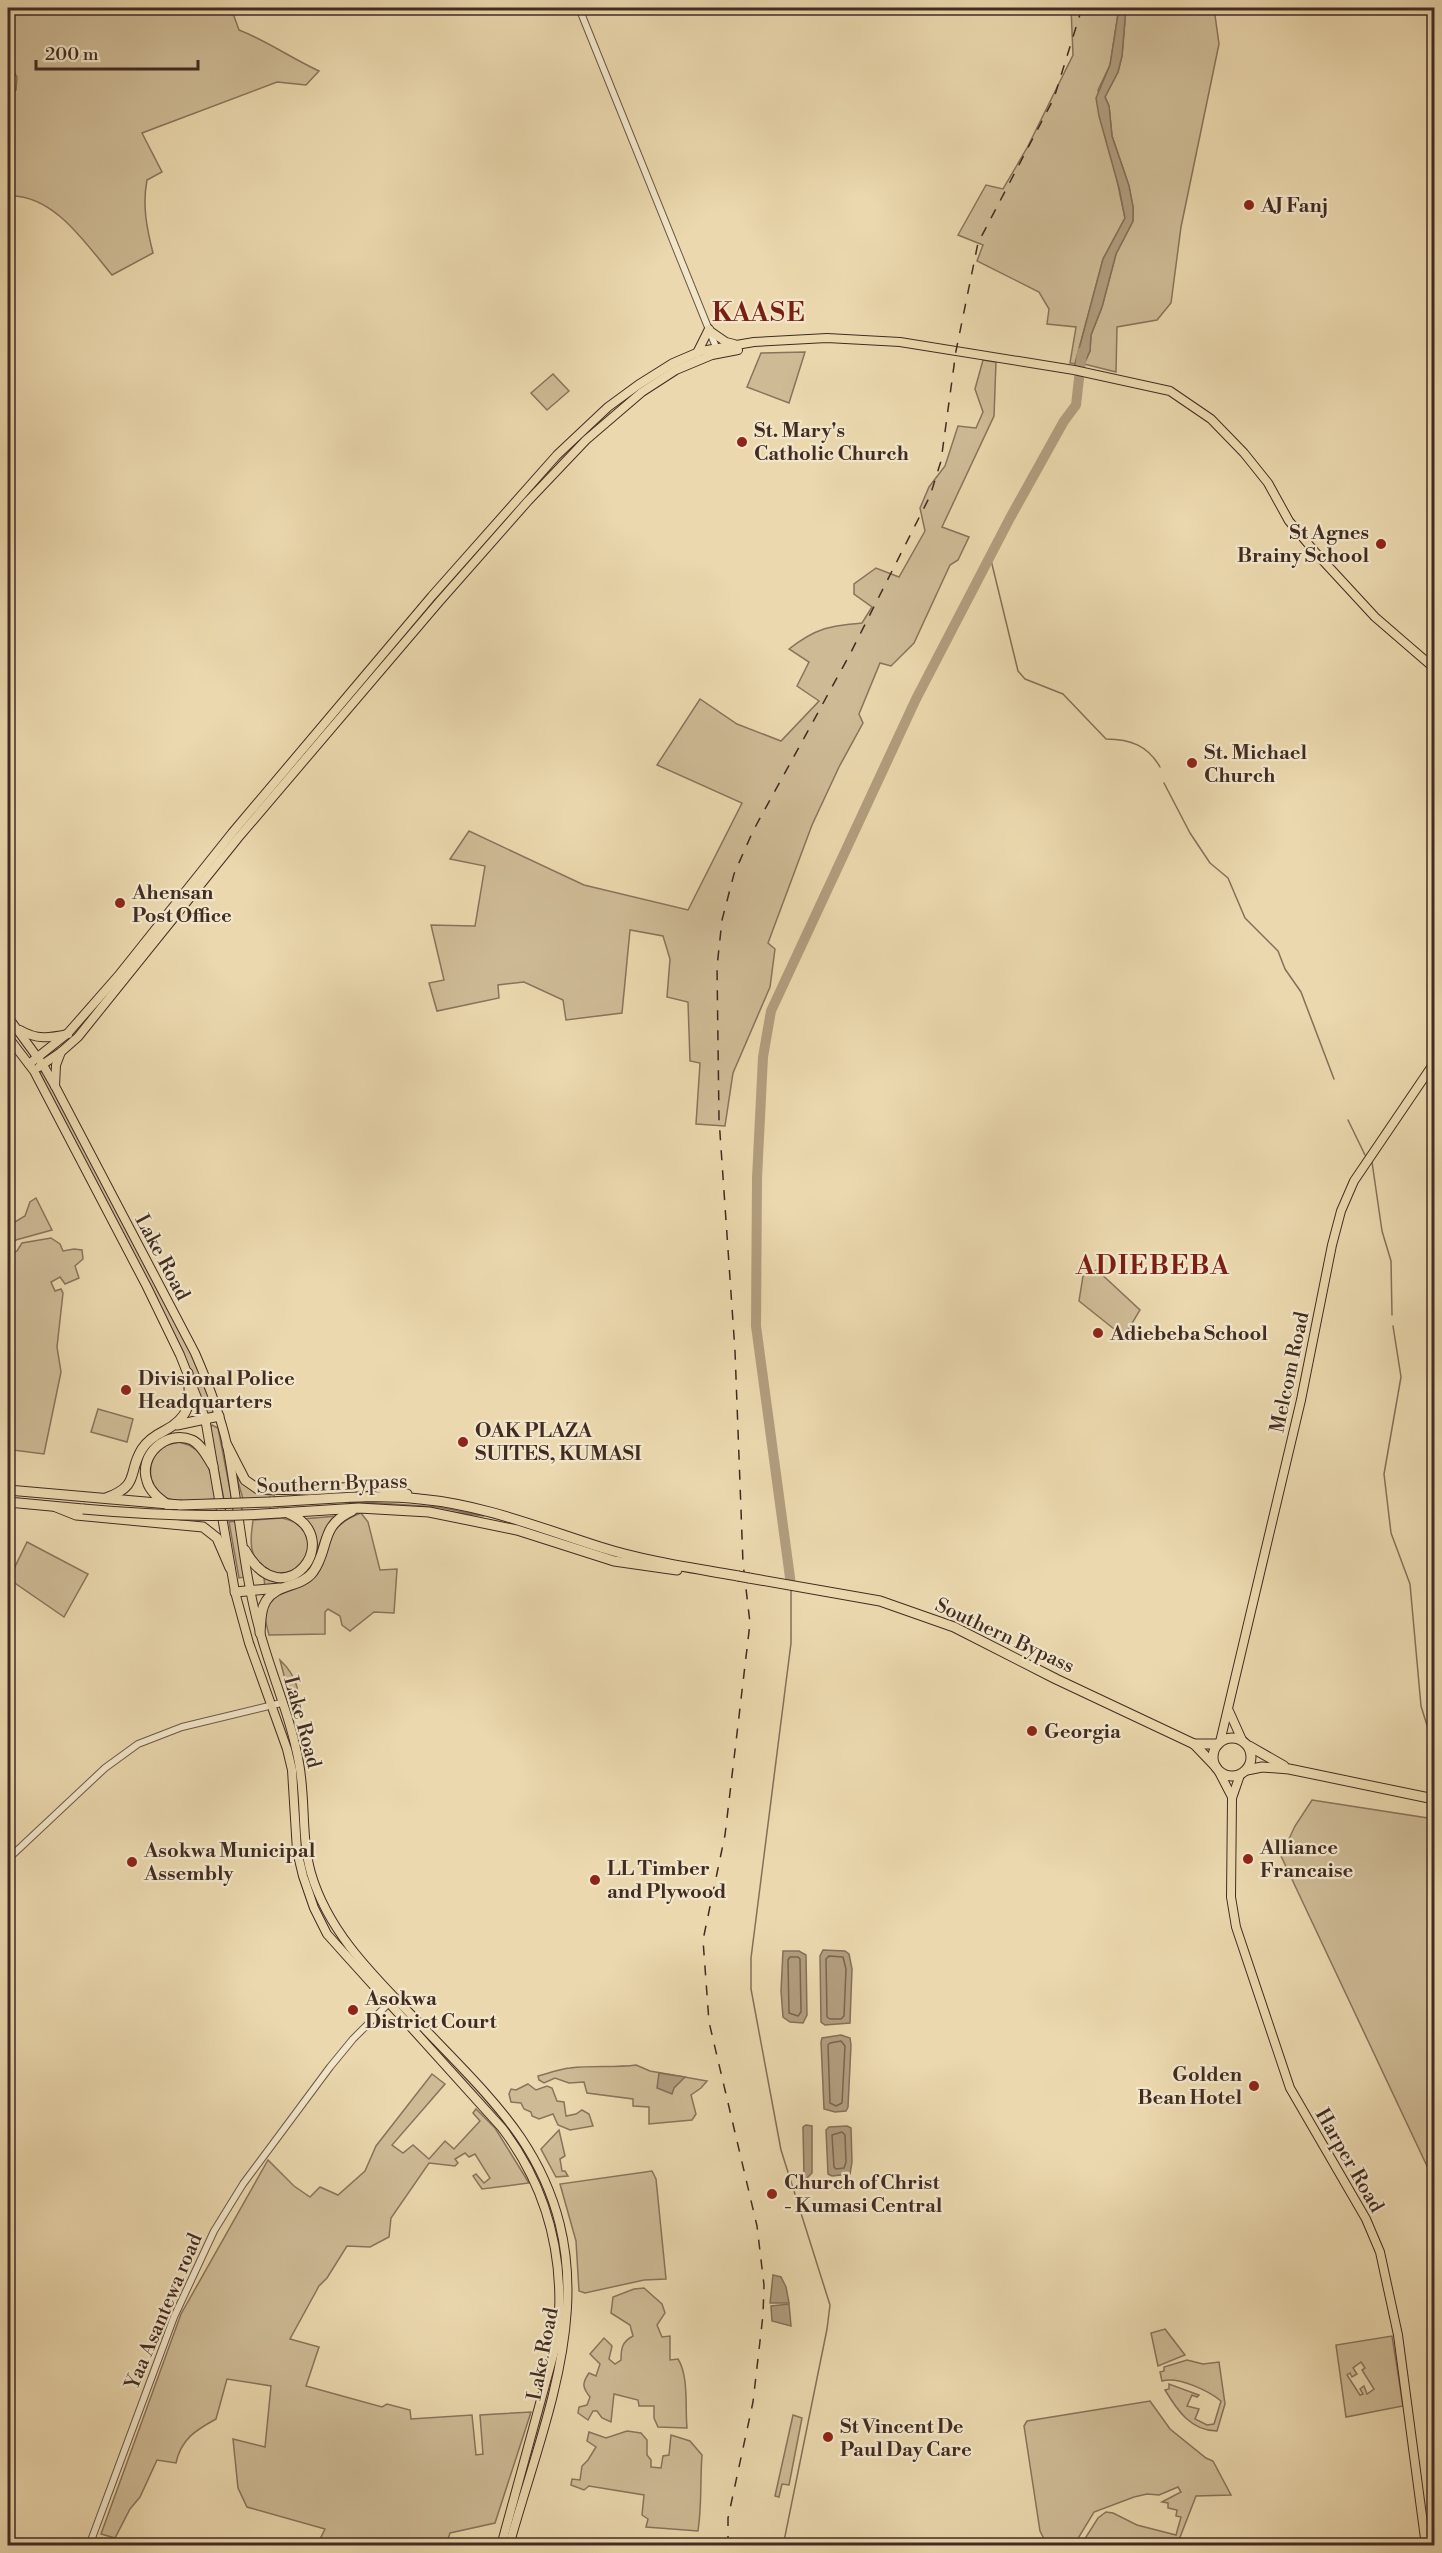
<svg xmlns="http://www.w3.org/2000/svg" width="1442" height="2553" viewBox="0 0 1442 2553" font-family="'Libre Bodoni',serif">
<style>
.green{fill:#cebb96;stroke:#88735c;stroke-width:1.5;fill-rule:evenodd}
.water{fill:#b19d7e;stroke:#846f59;stroke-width:1.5}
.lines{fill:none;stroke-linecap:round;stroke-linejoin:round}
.shore{stroke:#796450;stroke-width:1.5}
.stream{stroke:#846f59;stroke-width:1.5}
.river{stroke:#b19d7e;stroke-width:10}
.minor-casing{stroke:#6c5645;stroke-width:8}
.major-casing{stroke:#412b22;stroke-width:10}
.highway-casing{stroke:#412b22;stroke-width:11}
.minor{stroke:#f2e6ca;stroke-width:6}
.major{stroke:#ebd8ae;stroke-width:8}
.highway{stroke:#ebd8ae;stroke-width:9}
.rail{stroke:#412b22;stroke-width:1.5;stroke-dasharray:10 10;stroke-linecap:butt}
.highway-bridge-casing{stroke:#412b22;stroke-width:11;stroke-linecap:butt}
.highway-bridge{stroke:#ebd8ae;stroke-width:9}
.poi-dot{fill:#8f2418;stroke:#f2e6ca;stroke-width:2}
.labels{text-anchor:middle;stroke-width:4.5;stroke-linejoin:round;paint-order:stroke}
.poi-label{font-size:20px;font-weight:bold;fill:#412b22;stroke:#f2e6ca;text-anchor:start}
.street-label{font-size:20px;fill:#412b22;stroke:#f2e6ca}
.district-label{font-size:26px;font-weight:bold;letter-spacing:1.5px;fill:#7a1f14;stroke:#f2e6ca}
</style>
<rect width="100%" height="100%" fill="#ebd8ae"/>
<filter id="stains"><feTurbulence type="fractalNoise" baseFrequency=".00333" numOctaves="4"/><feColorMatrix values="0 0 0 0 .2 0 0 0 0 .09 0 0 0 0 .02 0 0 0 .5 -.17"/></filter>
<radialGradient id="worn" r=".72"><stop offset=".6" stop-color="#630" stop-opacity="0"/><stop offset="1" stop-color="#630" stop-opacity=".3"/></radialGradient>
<!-- green -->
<g class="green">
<path d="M8 8H231L239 30C267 41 291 58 319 71L306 85 277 82 142 133 162 172 147 180C142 206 147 229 153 253L112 275C86 244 53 193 8 196V96L16 90 17 77 8 62Z"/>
<polygon points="1071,8 1119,8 1110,65 1098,90 1125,218 1103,259 1075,364 1070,363 1076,327 1047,324 1049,309 1039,292 977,261 983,245 958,235 986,185 1003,189 1027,148 1073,55"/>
<polygon points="1126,8 1214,8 1219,44 1181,227 1171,303 1157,320 1117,327 1116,372 1084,364 1090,351 1091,335 1102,307 1116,254 1133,221 1133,207 1129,186 1112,136 1109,106 1105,97 1118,72 1122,56"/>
<polygon points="805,352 789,403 747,387 761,353"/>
<path d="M983 360 996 362 994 416 942 527 969 537 958 560 950 565 914 643 891 666 880 663 859 714 863 723 839 767 812 825 768 943 775 949 770 987 733 1073 725 1126 696 1124 700 1063 690 1061 688 1002 667 997 670 959 663 936 630 930 622 1013 566 1020 563 1000 524 982 498 985 499 998 437 1011 429 983 444 980 431 925 475 926 485 866 450 859 469 831 584 885 688 910 742 803 657 765 700 699 737 724 781 741 819 701 797 686 809 662 789 649C816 628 829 626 862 623L872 607 854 594V584L876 568 899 577 925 531 920 508 929 487 945 466 958 426 976 428 983 412 975 389Z"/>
<polygon points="553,374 569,391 547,410 531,393"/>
<polygon points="39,1072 43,1072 194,1358 216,1414 207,1416 38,1076"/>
<polygon points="36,1198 52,1230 16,1240 8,1247 8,1226 25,1216 30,1202"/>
<polygon points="51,1238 60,1244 63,1251 74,1249 82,1250 83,1259 75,1266 79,1278 65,1284 60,1277 51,1282 55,1291 61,1289 63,1293 57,1347 61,1372 44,1454 13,1450 13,1469 8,1469 8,1255 17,1251 22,1243"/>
<polygon points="1097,1270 1140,1310 1124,1337 1079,1301 1083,1276"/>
<polygon points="98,1409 133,1419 127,1442 91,1432"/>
<polygon points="212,1425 218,1428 232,1500 224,1500 210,1428"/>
<path d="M179 1442C209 1449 211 1473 216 1499 201 1500 177 1504 164 1497 146 1487 147 1460 161 1448 166 1444 173 1444 179 1442Z"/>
<path d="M233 1464C244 1485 249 1494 274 1495L275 1498 243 1499Z"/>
<polygon points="362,1502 438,1507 484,1516 392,1505 349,1503"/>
<path d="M361 1513 368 1522 380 1570 397 1569 394 1613 374 1612 350 1631 342 1625 340 1616 328 1609 325 1612V1634L269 1635C267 1626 263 1617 267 1608 275 1588 300 1593 313 1578 317 1573 318 1567 320 1561 329 1537 335 1522 361 1513Z"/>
<path d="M338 1516C301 1553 334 1574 265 1587L264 1578C287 1585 303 1578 313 1556L302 1519Z"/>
<path d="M282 1518C292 1520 300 1524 305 1533 323 1568 266 1593 253 1553 249 1542 252 1530 253 1520Z"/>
<polygon points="237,1521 245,1577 239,1578 229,1522"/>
<polygon points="27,1542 88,1574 64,1617 9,1579"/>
<path d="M280 1660C297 1676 303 1694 295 1717Z"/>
<polygon points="1312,1800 1434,1819 1434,2181 1281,1856 1295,1826"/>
<polygon points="397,2008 465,2075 512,2131 542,2184 556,2223 565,2279 557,2370 506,2545 503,2545 554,2365 558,2251 518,2145"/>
<path d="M636 2065 650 2071 707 2081 701 2088 691 2095 696 2114 692 2120 649 2124V2107L633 2106V2099L587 2093 584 2082 569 2083 555 2078 544 2083 539 2080 538 2076C549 2073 560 2069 570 2068 593 2065 614 2068 636 2065Z"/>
<path d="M432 2074 445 2084 392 2145 403 2153 413 2145 429 2159 445 2141 454 2149 480 2121 473 2113 476 2109 495 2128 529 2183 482 2189 473 2176 476 2174 484 2183 490 2178 475 2154 469 2157 465 2153 455 2159 458 2163 455 2166 429 2163 391 2218 389 2237 370 2247 347 2246 327 2278 319 2286 290 2339 319 2347 306 2386 382 2407 387 2404 410 2410 411 2419 472 2415 476 2455 483 2454 480 2415 531 2412 495 2523 450 2533 446 2545H317L325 2529 247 2507 238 2488 233 2439 265 2447 271 2386 227 2379 216 2419C196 2430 181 2439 176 2463L157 2460 140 2497 130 2509 115 2538 101 2534 181 2314 268 2160 294 2186 310 2197 320 2187 338 2195 365 2171 376 2146Z"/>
<polygon points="528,2084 536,2090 547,2086 552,2088 557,2101 564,2102 566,2116 576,2114 582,2110 589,2114 593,2126 570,2130 558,2125 553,2114 539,2119 532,2116 531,2112 524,2109 521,2103 511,2102 509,2094 511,2089 516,2090"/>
<polygon points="559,2130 565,2156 560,2159 562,2171 565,2171 568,2176 556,2177 541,2149"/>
<polygon points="652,2171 656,2179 666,2279 644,2280 585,2293 579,2291 576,2241 560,2184"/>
<path d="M644 2288 662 2304 665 2313 657 2325 662 2337 670 2336V2360L678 2359C689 2376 685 2408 687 2428L658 2427 654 2418V2406H639L638 2400 614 2394 611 2422 602 2418 597 2411H593L588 2420 578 2413 579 2407 587 2405 590 2397C582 2387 582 2383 589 2373L596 2376 600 2364 590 2354 604 2338 612 2346 609 2359 615 2364 621 2360C621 2348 622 2342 633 2336L630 2325 611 2313 613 2297 634 2289Z"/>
<polygon points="1165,2329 1185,2355 1158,2366 1151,2333"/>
<path d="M1392 2336 1403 2406 1346 2417 1336 2345ZM1361 2362 1365 2368 1362 2370 1374 2389 1367 2394 1364 2386 1360 2389 1363 2394 1360 2395 1347 2375 1350 2373 1352 2377 1357 2374 1353 2368Z"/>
<path d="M1187 2360 1203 2364 1219 2362 1225 2404 1217 2431C1191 2431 1177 2410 1165 2390L1169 2389V2384L1199 2395 1197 2397 1192 2395 1187 2406 1199 2409 1195 2419 1207 2425 1214 2424 1221 2401C1209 2391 1178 2376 1162 2381L1160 2372 1164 2371V2367Z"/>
<polygon points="1150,2401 1170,2429 1206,2458 1213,2461 1231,2495 1196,2496 1177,2545 1081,2545 1098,2518 1106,2512 1113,2513 1137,2525 1176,2535 1181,2517 1176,2516 1177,2510 1168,2508 1168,2503 1162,2502 1181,2492 1178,2487 1159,2495 1147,2494 1134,2497 1094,2512 1074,2545 1047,2545 1040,2531 1024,2426 1027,2421"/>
<polygon points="793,2415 802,2418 789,2485 782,2484 779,2497 775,2496"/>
<path d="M627 2431 641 2433 647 2440V2455L651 2460V2467L661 2468 663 2456 669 2455 671 2435 690 2441 702 2455C700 2482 702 2505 698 2531L646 2527 648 2519 642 2515 644 2495 589 2486 584 2490 571 2485 572 2479 580 2480 582 2466 588 2460 596 2447 587 2441 589 2432 606 2438Z"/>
</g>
<!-- water -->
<g class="water">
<polygon points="1119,8 1126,8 1122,56 1118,72 1105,97 1109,106 1112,136 1129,186 1133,207 1133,221 1116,254 1102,307 1091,335 1090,351 1084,364 1075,364 1103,259 1125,218 1119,188 1099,116 1096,98 1110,65"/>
<polygon points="823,1950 845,1951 849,1954 852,1969 850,2023 825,2025 821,2022 820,1956"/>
<polygon points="783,1951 799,1951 806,1955 807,2015 803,2023 790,2022 783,2017 781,1991"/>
<polygon points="841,2035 850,2038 851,2045 848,2107 846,2111 835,2112 824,2109 821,2042 822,2038"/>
<polygon points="659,2073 685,2077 674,2088 672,2094 657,2088"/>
<polygon points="806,2125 812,2126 812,2173 806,2179 804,2177 803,2127"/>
<polygon points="847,2126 851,2128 852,2162 850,2174 832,2176 828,2174 826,2130 829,2127"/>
<polygon points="773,2275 781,2277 786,2287 789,2303 770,2303"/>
<polygon points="789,2304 791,2326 772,2321 771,2306"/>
</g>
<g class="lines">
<!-- shore -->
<g class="shore">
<polygon points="829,1956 843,1957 846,1969 844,2016 841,2019 830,2019 827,2017 826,1959"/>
<polygon points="790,1957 798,1957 800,1959 801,2012 798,2016 789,2013 788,1960"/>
<polygon points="841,2041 845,2046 842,2103 836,2106 830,2103 828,2045 830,2043"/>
<polygon points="842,2132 845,2135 846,2162 844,2168 836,2169 834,2167 832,2135"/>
</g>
<!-- stream -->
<g class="stream">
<path d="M990 556 1018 671 1025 679 1063 694 1106 739C1131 739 1148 746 1160 767"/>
<polyline points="1164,783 1190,833 1210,863 1228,878 1245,918 1278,951 1285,969 1301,992 1334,1079"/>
<polyline points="1348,1120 1365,1155"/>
<polyline points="1372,1162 1382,1231 1391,1261 1392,1315"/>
<polyline points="1393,1326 1401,1377 1384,1474 1391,1533 1410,1584 1421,1706 1434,1748"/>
<polyline points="783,2546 827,2329 830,2305 781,2150 751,1989 751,1958 791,1643 791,1589"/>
</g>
<!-- river -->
<polyline class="river" points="791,1585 756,1326 757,1178 763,1057 771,1011 916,699 1010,518 1064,421 1076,405 1082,352"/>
<!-- minor casing -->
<g class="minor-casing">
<g id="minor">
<polyline points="579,8 718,352"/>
<polyline points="8,1859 105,1768 138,1744 182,1727 281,1703"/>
<polyline points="89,2546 174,2317 214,2231 243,2184 330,2067 353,2039 392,2000"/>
</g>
</g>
<!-- major casing -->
<g class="major-casing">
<g id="major">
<polyline points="710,331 726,342 734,344"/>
<polyline points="697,353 709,329"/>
<path d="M8 1017 43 1065 55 1086 195 1353C208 1383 220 1413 227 1445 239 1507 243 1571 260 1632 272 1676 291 1718 299 1763 306 1800 301 1838 311 1873 329 1935 378 1980 421 2025 455 2061 493 2097 521 2138 612 2274 548 2405 509 2546"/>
<path d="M20 1030C37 1040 49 1038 68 1034"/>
<path d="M8 1037 34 1071 147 1287 180 1355 205 1418 235 1592 249 1643 287 1749 292 1770 297 1851 303 1876 314 1908 327 1934 344 1953 502 2128C549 2190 566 2263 557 2341L501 2546"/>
<polyline points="29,1064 68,1033 118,976 232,833 432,596 557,455 608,407 638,385 673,363 701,351 754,342 827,338 900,342 1074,370 1170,391 1211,419 1244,453 1268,483 1289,521 1315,552 1375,617 1434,668"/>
<polyline points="39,1067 61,1052 78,1037 238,838 439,602 528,501 586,440 642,392 676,370 712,355 738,350"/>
<polyline points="55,1086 56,1065 61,1052"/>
<polyline points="1229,1711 1242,1740"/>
<polyline points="1220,1742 1301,1400 1332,1245 1341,1211 1354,1181 1434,1063"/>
<polyline points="1218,1770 1232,1797"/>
<polyline points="1240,1775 1232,1798 1231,1897 1236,1927 1290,2088 1366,2219 1380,2252 1398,2335 1426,2546"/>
</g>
</g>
<!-- highway casing -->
<g class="highway-casing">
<g id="highway">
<polyline points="177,1425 219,1416"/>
<polyline points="227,1445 245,1480 258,1489 309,1490 372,1486 407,1494"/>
<polyline points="8,1490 180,1505"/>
<path d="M106 1498C141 1485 127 1473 142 1449 147 1441 156 1435 164 1431 191 1417 191 1402 188 1373"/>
<polyline points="8,1502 83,1509"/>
<path d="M271 1502C320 1500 371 1493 420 1499 484 1505 540 1528 600 1547 644 1561 692 1568 738 1576"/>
<path d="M169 1506C160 1499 150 1492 147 1481 138 1455 167 1429 192 1440 202 1445 207 1457 213 1466"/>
<polyline points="56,1507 76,1515 203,1527 217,1538 230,1568"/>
<polyline points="279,1513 359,1508 429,1512 517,1530 614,1561 677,1570"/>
<path d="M245 1550C283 1620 348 1539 288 1513"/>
<polyline points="749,1578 880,1601 954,1627 1056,1679 1194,1744 1216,1767"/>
<polyline points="235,1592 280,1588"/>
<path d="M260 1633C261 1622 260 1610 266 1601 277 1583 301 1588 313 1572 330 1548 319 1526 352 1511"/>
<circle cx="1232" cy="1757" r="19"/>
<polyline points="1194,1744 1218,1744"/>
<polyline points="1249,1746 1284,1766"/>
<polyline points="1247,1770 1262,1767 1289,1769 1434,1799"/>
</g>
</g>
<!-- minor -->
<use href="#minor" class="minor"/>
<!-- major -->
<use href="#major" class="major"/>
<!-- highway -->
<use href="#highway" class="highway"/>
<!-- rail -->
<polyline class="rail" points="728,2546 728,2518 753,2402 763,2315 764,2285 757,2226 709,2022 703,1940 725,1835 750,1623 743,1563 735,1351 719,1119 717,967 722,920 734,874 753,831 849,656 930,496 941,461 956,351 978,243 1054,98 1082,8"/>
<!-- highway-bridge casing -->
<g class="highway-bridge-casing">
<g id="highway-bridge">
<polyline points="180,1505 271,1502"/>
<path d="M83 1509C149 1515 213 1518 279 1513"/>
<polyline points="738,1576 749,1578"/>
</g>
</g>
<!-- highway-bridge -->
<use href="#highway-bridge" class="highway-bridge"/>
</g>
<!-- markers -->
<g class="poi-dot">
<circle cx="1249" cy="205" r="6"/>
<circle cx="742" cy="442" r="6"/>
<circle cx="1381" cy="544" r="6"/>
<circle cx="1192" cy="763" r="6"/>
<circle cx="120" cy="903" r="6"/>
<circle cx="1098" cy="1333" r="6"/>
<circle cx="126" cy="1390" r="6"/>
<circle cx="463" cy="1442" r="6"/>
<circle cx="1032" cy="1731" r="6"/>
<circle cx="1248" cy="1859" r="6"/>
<circle cx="132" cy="1862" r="6"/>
<circle cx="595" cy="1880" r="6"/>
<circle cx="353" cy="2010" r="6"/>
<circle cx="1254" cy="2086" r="6"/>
<circle cx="772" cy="2194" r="6"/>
<circle cx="828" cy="2437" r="6"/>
</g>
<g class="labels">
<!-- poi labels -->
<g class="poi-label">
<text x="1261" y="212">AJ Fanj</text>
<text x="754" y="437">St. Mary's<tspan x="754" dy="23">Catholic Church</tspan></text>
<text x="1369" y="539" text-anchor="end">St Agnes<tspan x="1369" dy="23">Brainy School</tspan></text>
<text x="1204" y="759">St. Michael<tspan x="1204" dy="23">Church</tspan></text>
<text x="132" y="899">Ahensan<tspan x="132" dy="23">Post Office</tspan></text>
<text x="1110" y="1340">Adiebeba School</text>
<text x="138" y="1385">Divisional Police<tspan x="138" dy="23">Headquarters</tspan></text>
<text x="475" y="1437">OAK PLAZA<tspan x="475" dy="23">SUITES, KUMASI</tspan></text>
<text x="1044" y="1738">Georgia</text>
<text x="1260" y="1854">Alliance<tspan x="1260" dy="23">Francaise</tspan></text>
<text x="144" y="1857">Asokwa Municipal<tspan x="144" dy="23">Assembly</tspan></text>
<text x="607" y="1875">LL Timber<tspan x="607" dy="23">and Plywood</tspan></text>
<text x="365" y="2005">Asokwa<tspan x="365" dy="23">District Court</tspan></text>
<text x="1242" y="2081" text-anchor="end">Golden<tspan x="1242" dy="23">Bean Hotel</tspan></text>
<text x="784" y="2189">Church of Christ<tspan x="784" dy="23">- Kumasi Central</tspan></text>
<text x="840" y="2433">St Vincent De<tspan x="840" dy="23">Paul Day Care</tspan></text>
</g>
<!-- street labels -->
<g class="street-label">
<text transform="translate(163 1257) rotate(62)" y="7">Lake Road</text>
<text transform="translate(1289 1372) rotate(-78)" y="7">Melcom Road</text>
<text transform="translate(332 1483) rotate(-2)" y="7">Southern Bypass</text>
<text transform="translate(1005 1635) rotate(25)" y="7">Southern Bypass</text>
<text transform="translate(303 1722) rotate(75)" y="7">Lake Road</text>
<text transform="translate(1350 2160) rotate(60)" y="7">Harper Road</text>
<text transform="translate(163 2311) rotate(-67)" y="7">Yaa Asantewa road</text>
<text transform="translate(542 2354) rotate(-79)" y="7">Lake Road</text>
</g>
<!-- district labels -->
<g class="district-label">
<text x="759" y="321">KAASE</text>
<text x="1153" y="1274">ADIEBEBA</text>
</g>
</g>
<!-- margin -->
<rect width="1442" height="2553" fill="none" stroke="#ebd8ae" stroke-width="30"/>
<rect x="9" y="9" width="1424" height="2535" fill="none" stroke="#412b22" stroke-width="3"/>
<rect x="15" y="15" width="1412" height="2523" fill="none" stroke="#412b22" stroke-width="1.5"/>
<!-- scale -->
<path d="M36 60v9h162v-9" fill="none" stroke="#412b22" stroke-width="3"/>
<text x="45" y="60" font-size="18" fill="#412b22" stroke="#f2e6ca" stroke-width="4.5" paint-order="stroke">200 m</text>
<rect width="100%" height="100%" filter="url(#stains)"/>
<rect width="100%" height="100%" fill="url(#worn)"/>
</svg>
